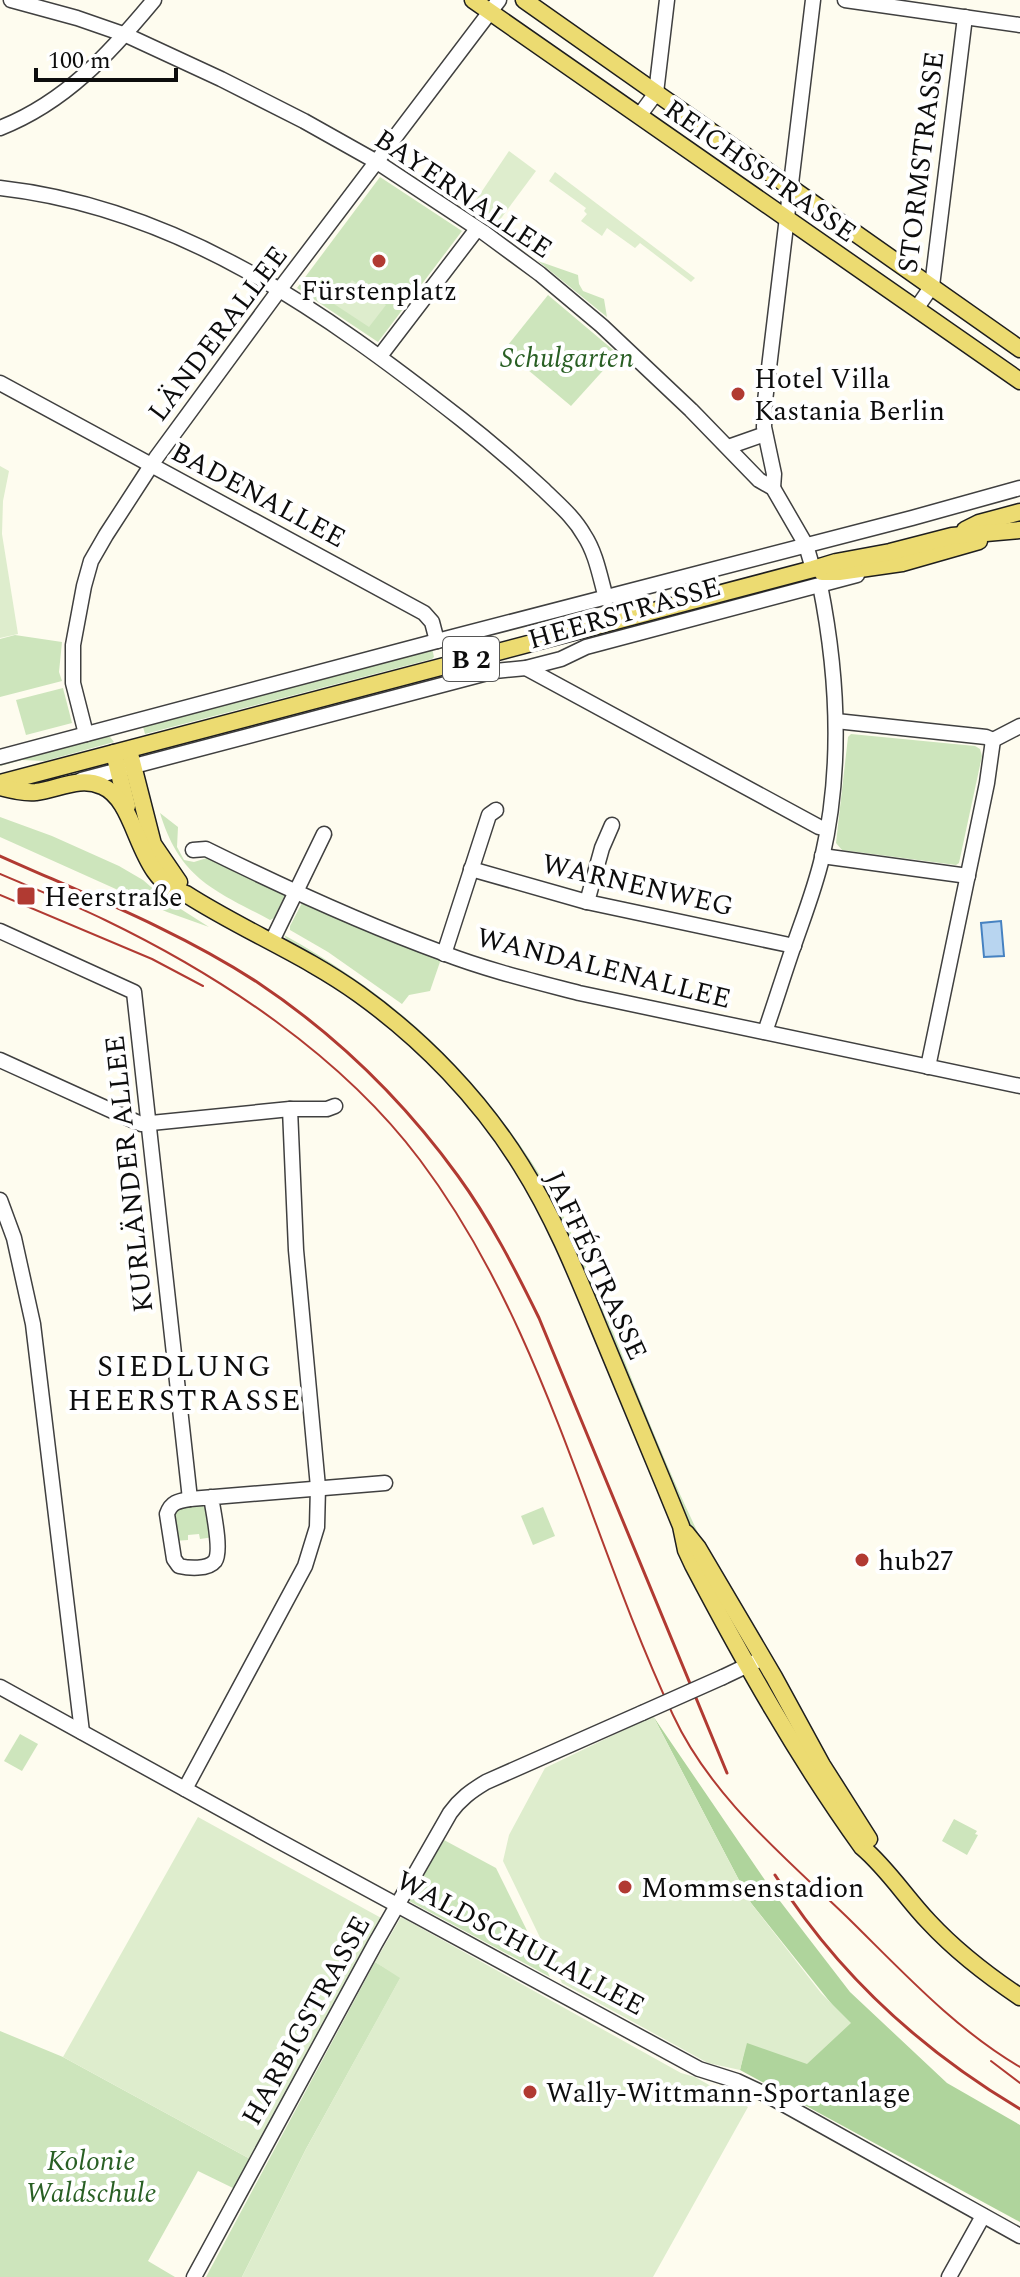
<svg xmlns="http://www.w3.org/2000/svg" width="1020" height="2277" viewBox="0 0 1020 2277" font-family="Spectral,serif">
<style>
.green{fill:#cde5bc}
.forest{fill:#afd49c}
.pitch{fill:#deedcd}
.water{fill:#b8d5f0;stroke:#4682c1;stroke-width:2}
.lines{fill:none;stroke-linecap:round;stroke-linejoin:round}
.minor-casing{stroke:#404040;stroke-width:17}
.major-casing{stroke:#1e1e1e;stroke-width:19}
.minor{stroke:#fff;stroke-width:14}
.major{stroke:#ecdb71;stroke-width:16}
.tram{stroke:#b13a32;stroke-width:2}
.rail{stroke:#b13a32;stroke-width:3}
.minor-bridge-casing{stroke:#404040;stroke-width:17;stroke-linecap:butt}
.minor-bridge{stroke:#fff;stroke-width:14}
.poi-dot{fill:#b13a32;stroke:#fff;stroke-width:3}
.labels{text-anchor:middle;stroke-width:8;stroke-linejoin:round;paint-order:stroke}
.shield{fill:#fff;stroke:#565656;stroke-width:2}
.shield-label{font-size:26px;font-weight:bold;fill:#0d0d0d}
.street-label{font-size:28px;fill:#0d0d0d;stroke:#fff}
.poi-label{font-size:28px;fill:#0d0d0d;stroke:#fff;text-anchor:start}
.park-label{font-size:28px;font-style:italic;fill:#295f24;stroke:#fff}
.neighbourhood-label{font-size:30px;letter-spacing:2px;fill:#0d0d0d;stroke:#fff}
</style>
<rect width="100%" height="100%" fill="#fefcef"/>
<!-- green -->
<g class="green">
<polygon points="380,177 462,231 378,342 297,288"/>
<polygon points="538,261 578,275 579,284 583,291 604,299 607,317"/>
<polygon points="548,295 618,354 571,406 504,350"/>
<polygon points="15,635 62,642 59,672 62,681 0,697 0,639"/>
<polygon points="432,648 434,657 432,659 145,734 142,723"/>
<polygon points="63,688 72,723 26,735 16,700"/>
<polygon points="851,734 975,746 980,749 982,756 959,863 956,865 842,850 836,843 848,737"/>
<polygon points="102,737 110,737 114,742 45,761 22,760 0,766 0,763"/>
<path d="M160 813 178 827 177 847 184 860 194 862 210 857 282 891 285 895 274 918 270 920C214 890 180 879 160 813Z"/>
<polygon points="0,817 52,836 119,866 143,880 165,899 209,927 167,912 0,837"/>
<polygon points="302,903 306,903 441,959 430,991 409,995 402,1004 328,952 290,930 290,926"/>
<path d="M284 935C405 1002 485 1081 555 1200L552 1201C491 1088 398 1002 287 940Z"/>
<path d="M561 1211C612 1319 649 1434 702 1541L694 1532 684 1511 579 1256 558 1212Z"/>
<polygon points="199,1503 210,1512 214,1537 200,1539 199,1534 188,1535 188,1540 174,1541 172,1518 179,1506"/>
<polygon points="543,1507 555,1536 533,1545 521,1516"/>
<polygon points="20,1734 38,1744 22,1771 4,1761"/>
<polygon points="954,1819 977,1831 975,1834 978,1835 967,1855 942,1841"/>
<polygon points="444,1840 496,1868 550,1977 409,1901"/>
<polygon points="375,1962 401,1977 306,2149 242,2277 206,2277"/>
<polygon points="0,2031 63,2057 252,2160 235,2189 198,2171 148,2261 175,2277 0,2277"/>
</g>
<!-- forest -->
<polygon class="forest" points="653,1716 773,1892 850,1992 947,2083 1020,2125 1020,2222 740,2070 746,2043 834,2007 751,1903"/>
<!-- pitch -->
<g class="pitch">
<polygon points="509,151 536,171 499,221 474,203"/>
<polygon points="555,172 695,278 691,282 640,243 635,248 607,228 602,236 581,221 587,214 584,211 586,208 549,181"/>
<polygon points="352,280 386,305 369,327 334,304"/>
<polygon points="0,466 9,471 3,501 2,534 18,634 0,638"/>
<polygon points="653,1716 751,1903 821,1993 851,2023 807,2064 747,2043 740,2070 708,2063 562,1983 503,1861 509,1835 545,1768"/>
<polygon points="198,1817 383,1919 252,2160 63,2057"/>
<polygon points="401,1917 681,2073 695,2077 748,2107 653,2277 242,2277 306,2149 400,1978 375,1962"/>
</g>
<!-- water -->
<polygon class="water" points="1001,921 1004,956 984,957 981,923"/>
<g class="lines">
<!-- minor casing -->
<g class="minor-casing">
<g id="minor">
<polyline points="11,0 77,18 126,35 221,79 304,121 377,162 483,232 540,274 602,326 691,410 759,480 773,488 806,545 813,569"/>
<polyline points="845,0 1020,25"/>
<polyline points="639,116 656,93 667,0"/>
<path d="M0 128C66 102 110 53 154 0"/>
<path d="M0 188C179 208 323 311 461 419 489 441 517 465 544 490 558 504 574 517 584 535 596 553 600 577 606 598"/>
<polyline points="916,309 932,286 965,17"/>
<polyline points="380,356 477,229"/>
<polyline points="0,383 424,613 432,622 437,641"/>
<polyline points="728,447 765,434"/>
<polyline points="773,488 774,474 764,427 765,401 813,0"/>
<polyline points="526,668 819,827 827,829"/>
<polyline points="836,721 986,737 993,740"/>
<polyline points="86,734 73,683 73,645 84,586 91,561 106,535 156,458 280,289 499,0"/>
<polyline points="993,740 1020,726"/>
<polyline points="0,757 437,641 912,518 1020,488"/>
<polyline points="81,780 495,671 526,668 561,659 586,647 857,575"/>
<path d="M193 850 206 849C283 887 361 923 443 953 487 970 533 981 579 993L1020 1086"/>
<polyline points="822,856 968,876"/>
<polyline points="471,869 587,902 794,946"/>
<polyline points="587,902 602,848 612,825"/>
<polyline points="0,931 134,992 190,1499"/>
<polyline points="272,941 324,834"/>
<polyline points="444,954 489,815 496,810"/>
<path d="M765 1032C775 1003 784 974 794 945 804 916 815 888 822 858 843 767 838 675 820 585"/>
<polyline points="0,1060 141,1124 290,1109 327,1109 335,1106"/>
<polyline points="928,1067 987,783 993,740"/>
<polyline points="0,1200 14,1238 33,1324 82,1732"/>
<path d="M211 1497C213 1510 222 1551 215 1561 208 1570 188 1568 179 1566L174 1559 167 1514C171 1502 178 1501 190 1499L385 1483"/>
<polyline points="723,1677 763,1658"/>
<polyline points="0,1687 279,1841 699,2069 737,2081 767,2095 1020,2236"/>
<polyline points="185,1789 305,1566 317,1527 318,1487 296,1250 290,1109"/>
<path d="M194 2277 375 1944 450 1813C460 1799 471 1791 486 1782L642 1713"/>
<polyline points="949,2277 983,2216"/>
</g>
</g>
<!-- major casing -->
<g class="major-casing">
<g id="major">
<polyline points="473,0 1020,381"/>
<polyline points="524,0 1020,349"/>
<polyline points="965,530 979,523 1020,512"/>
<polyline points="822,572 839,572 902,563 979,541"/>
<polyline points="129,750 153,844 179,882"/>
<polyline points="114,753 127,806"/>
<polyline points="0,783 813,569 836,562 890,552 952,536 1020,530"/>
<path d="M0 787C12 790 24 793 36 792 59 789 80 776 102 786 140 802 135 881 186 894 242 930 305 955 359 994 423 1040 480 1099 521 1165 555 1219 578 1277 602 1335 628 1398 655 1462 681 1526L686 1550 693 1565C744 1662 798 1758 862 1847 888 1869 906 1898 929 1922 956 1951 987 1975 1020 1997"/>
<polyline points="686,1533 698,1548 774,1677 822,1765 869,1839"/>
</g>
</g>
<!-- minor -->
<use href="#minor" class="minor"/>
<!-- major -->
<use href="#major" class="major"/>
<!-- tram -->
<g class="tram">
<path d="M0 874C35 889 70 903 105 920 221 976 342 1056 420 1160 544 1325 587 1531 673 1715 711 1797 784 1856 848 1918 902 1971 955 2029 1020 2067"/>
<polyline points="0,895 152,959 203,986"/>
<polyline points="991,2061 1020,2083"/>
</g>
<!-- rail -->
<g class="rail">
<path d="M0 856C87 895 177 930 257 982 335 1034 403 1100 458 1176 490 1220 515 1269 539 1318L727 1773"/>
<path d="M775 1875C836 1972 921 2050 1020 2109"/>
</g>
<!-- minor-bridge casing -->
<g class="minor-bridge-casing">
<polyline id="minor-bridge" points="642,1713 723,1677"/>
</g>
<!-- minor-bridge -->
<use href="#minor-bridge" class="minor-bridge"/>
</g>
<!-- markers -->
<g class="poi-dot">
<circle cx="379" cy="261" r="8"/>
<circle cx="738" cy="394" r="8"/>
<rect x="16" y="886" width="20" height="20" rx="4"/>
<circle cx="862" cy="1560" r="8"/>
<circle cx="625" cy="1887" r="8"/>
<circle cx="530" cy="2092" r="8"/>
</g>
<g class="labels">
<!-- shield labels -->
<rect class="shield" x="443" y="637" width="56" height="44" rx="6"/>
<g class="shield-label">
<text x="471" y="668">B 2</text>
</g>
<!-- street labels -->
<g class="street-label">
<text transform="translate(920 162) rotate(-83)" y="10">STORMSTRASSE</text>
<text transform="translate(761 170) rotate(35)" y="10">REICHSSTRASSE</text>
<text transform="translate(464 193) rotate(34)" y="10">BAYERNALLEE</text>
<text transform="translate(217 333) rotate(-53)" y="10">LÄNDERALLEE</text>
<text transform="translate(259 494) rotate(28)" y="10">BADENALLEE</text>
<text transform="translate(624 612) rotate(-16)" y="10">HEERSTRASSE</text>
<text transform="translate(638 884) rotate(13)" y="10">WARNENWEG</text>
<text transform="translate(604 967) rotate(14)" y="10">WANDALENALLEE</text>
<text transform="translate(128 1174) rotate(-96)" y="10">KURLÄNDER ALLEE</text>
<text transform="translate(597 1265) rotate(65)" y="10">JAFFÉSTRASSE</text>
<text transform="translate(521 1942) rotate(28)" y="10">WALDSCHULALLEE</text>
<text transform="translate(305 2020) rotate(-61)" y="10">HARBIGSTRASSE</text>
</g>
<!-- poi labels -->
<g class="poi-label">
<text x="379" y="300" text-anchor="middle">Fürstenplatz</text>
<text x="754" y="388">Hotel Villa<tspan x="754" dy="32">Kastania Berlin</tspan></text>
<text x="44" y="906">Heerstraße</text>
<text x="878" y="1570">hub27</text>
<text x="641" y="1897">Mommsenstadion</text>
<text x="546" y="2102">Wally-Wittmann-Sportanlage</text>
</g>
<!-- park labels -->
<g class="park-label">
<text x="567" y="367">Schulgarten</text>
<text x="91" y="2170">Kolonie<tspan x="91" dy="32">Waldschule</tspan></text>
</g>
<!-- neighbourhood labels -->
<g class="neighbourhood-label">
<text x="185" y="1376">SIEDLUNG<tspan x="185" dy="34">HEERSTRASSE</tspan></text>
</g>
</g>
<!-- scale -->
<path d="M36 68v12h140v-12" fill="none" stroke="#0d0d0d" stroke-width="4"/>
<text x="48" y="68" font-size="24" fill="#0d0d0d" stroke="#ffffff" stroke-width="6" paint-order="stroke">100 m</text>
</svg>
